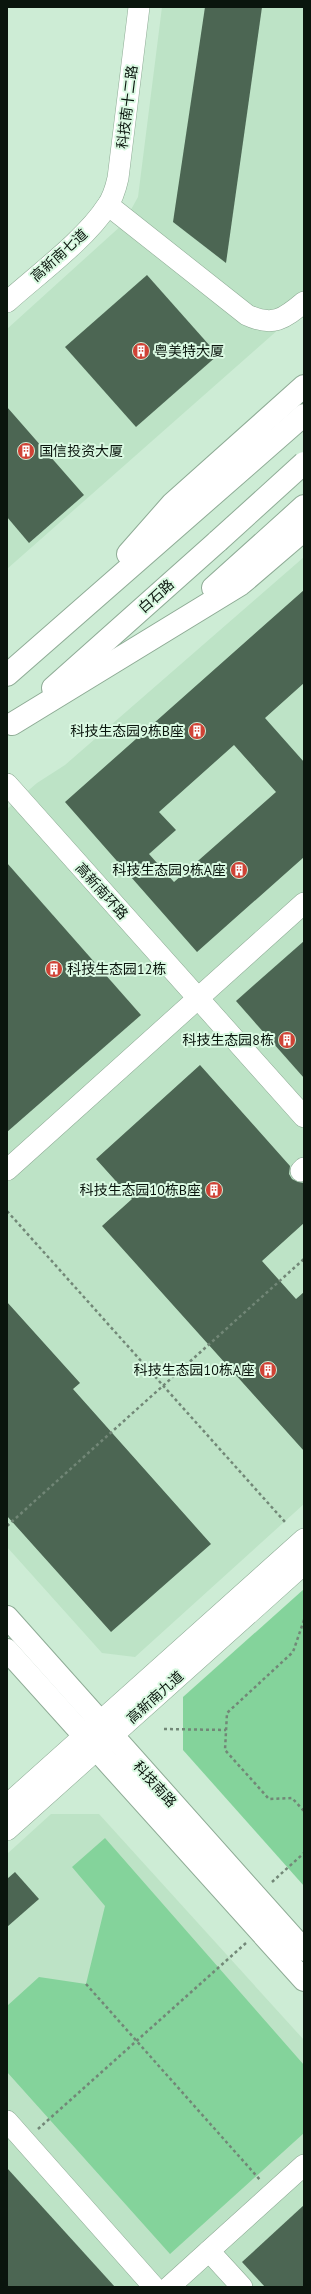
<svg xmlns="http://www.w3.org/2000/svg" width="311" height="2294" viewBox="0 0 311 2294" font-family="'PT Sans','Noto Sans SC',sans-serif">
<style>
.built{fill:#bde3c6}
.green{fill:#84d39b}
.building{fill:#4c6653;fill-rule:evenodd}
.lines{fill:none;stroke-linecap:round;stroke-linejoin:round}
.minor-casing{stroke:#8eab95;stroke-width:22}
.major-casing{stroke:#8eab95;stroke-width:24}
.path{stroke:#728777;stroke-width:2.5;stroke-dasharray:3 3;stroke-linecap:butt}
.minor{stroke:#fff;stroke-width:21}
.major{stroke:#fff;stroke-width:22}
.major-bridge-casing{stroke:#8eab95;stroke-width:24;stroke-linecap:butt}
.major-bridge{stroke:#fff;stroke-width:22}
.labels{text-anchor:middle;stroke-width:4;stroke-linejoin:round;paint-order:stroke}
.street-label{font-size:14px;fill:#0a150d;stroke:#daf9e2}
.poi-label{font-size:14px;fill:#0a150d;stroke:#daf9e2;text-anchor:end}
</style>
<rect width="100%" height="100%" fill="#cdecd5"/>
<!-- built -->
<g class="built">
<polygon points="162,7 304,7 304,307 7,569 7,329 123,224 138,197"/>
<polygon points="304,557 304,1504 135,1657 102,1653 7,1547 7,809 37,783 65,765"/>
<polygon points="51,1814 99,1814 304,2040 304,2287 7,2287 7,1854"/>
</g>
<!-- green -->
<g class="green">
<polygon points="304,1589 304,1886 183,1750 183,1697"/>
<polygon points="105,1838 304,2065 304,2133 170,2254 7,2072 7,2006 39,1977 86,1984 105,1906 72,1867"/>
</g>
<!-- building -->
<g class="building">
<polygon points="205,7 262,7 226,263 173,222"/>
<polygon points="147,275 218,355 136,427 65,347"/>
<polygon points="7,407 84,495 29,543 7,517"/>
<path d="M304 590V683L265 718 304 762V857L197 952 65 802ZM234 745 276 792 174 882 149 854 176 830 159 812Z"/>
<polygon points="7,863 141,1015 7,1132"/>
<polygon points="304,941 304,1078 236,1001"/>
<polygon points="200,1065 290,1166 289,1174 292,1179 298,1182 304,1183 304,1223 262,1261 296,1299 304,1292 304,1451 102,1226 132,1199 96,1159"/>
<polygon points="7,1302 80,1383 73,1389 211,1544 111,1632 7,1516"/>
<polygon points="15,1872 39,1899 7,1927 7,1879"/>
<polygon points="7,2168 115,2287 7,2287"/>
<polygon points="304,2205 304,2287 265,2287 242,2262"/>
</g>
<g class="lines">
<!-- minor casing -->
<g class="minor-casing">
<g id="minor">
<path d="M108 205 247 315C273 327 284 319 304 302"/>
<path d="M7 302C37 275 86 239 107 206 113 198 116 187 118 178L139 7"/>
<polyline points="7,784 304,1117"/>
<polyline points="7,1170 304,903"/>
<polyline points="301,1171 304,1168"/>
<polyline points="7,1805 304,1539"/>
<polyline points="7,1830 304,1564"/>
<polyline points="7,2121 154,2287"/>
<polyline points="209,2251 242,2287"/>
<polyline points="169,2287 304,2165"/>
</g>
</g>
<!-- major casing -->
<g class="major-casing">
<g id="major">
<polyline points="128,554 172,504 304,386"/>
<polyline points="213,588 304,506"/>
<polyline points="7,675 304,415"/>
<polyline points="53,688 218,541"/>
<polyline points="12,724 241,584 304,530"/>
<polyline points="7,1617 304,1950"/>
<polyline points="7,1650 304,1980"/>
</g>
</g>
<!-- path -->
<g class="path">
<polyline points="7,1211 285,1522"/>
<polyline points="7,1526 304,1259"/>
<polyline points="304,1620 293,1652 227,1713 225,1750 269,1799 292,1798 304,1811"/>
<polyline points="164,1729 226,1730"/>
<polyline points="272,1882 304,1853"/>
<polyline points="86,1984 261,2181"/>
<polyline points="38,2129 246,1943"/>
</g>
<!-- minor -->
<use href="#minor" class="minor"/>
<!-- major -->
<use href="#major" class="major"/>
<!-- major-bridge casing -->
<g class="major-bridge-casing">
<polyline id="major-bridge" points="218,541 304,463"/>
</g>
<!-- major-bridge -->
<use href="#major-bridge" class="major-bridge"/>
</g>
<!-- icons -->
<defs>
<g id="building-disc" transform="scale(0.9)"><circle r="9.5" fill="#cf4235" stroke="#daf9e2"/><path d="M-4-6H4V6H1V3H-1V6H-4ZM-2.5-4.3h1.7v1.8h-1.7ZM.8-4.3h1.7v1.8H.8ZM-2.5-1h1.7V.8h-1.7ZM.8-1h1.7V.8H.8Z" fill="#fff"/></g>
</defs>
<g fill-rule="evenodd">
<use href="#building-disc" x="141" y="351"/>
<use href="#building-disc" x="26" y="451"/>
<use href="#building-disc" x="197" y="731"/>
<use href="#building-disc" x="239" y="870"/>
<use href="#building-disc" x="54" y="969"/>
<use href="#building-disc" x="287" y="1040"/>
<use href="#building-disc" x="214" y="1190"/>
<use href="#building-disc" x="268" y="1370"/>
</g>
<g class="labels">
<!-- street labels -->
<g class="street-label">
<text transform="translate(127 107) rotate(-83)" y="5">科技南十二路</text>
<text transform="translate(59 255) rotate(-42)" y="5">高新南七道</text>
<text transform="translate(156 596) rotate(-42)" y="5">白石路</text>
<text transform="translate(102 891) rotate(48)" y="5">高新南环路</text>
<text transform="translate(155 1697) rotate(-42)" y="5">高新南九道</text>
<text transform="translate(155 1784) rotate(48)" y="5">科技南路</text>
</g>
<!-- poi labels -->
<g class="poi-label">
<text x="154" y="356" text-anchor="start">粤美特大厦</text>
<text x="39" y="456" text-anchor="start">国信投资大厦</text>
<text x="184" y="736">科技生态园9栋B座</text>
<text x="226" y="875">科技生态园9栋A座</text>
<text x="67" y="974" text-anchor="start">科技生态园12栋</text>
<text x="274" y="1045">科技生态园8栋</text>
<text x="201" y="1195">科技生态园10栋B座</text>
<text x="255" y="1375">科技生态园10栋A座</text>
</g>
</g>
<!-- border -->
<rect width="311" height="2294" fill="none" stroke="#0a150d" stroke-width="16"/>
</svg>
